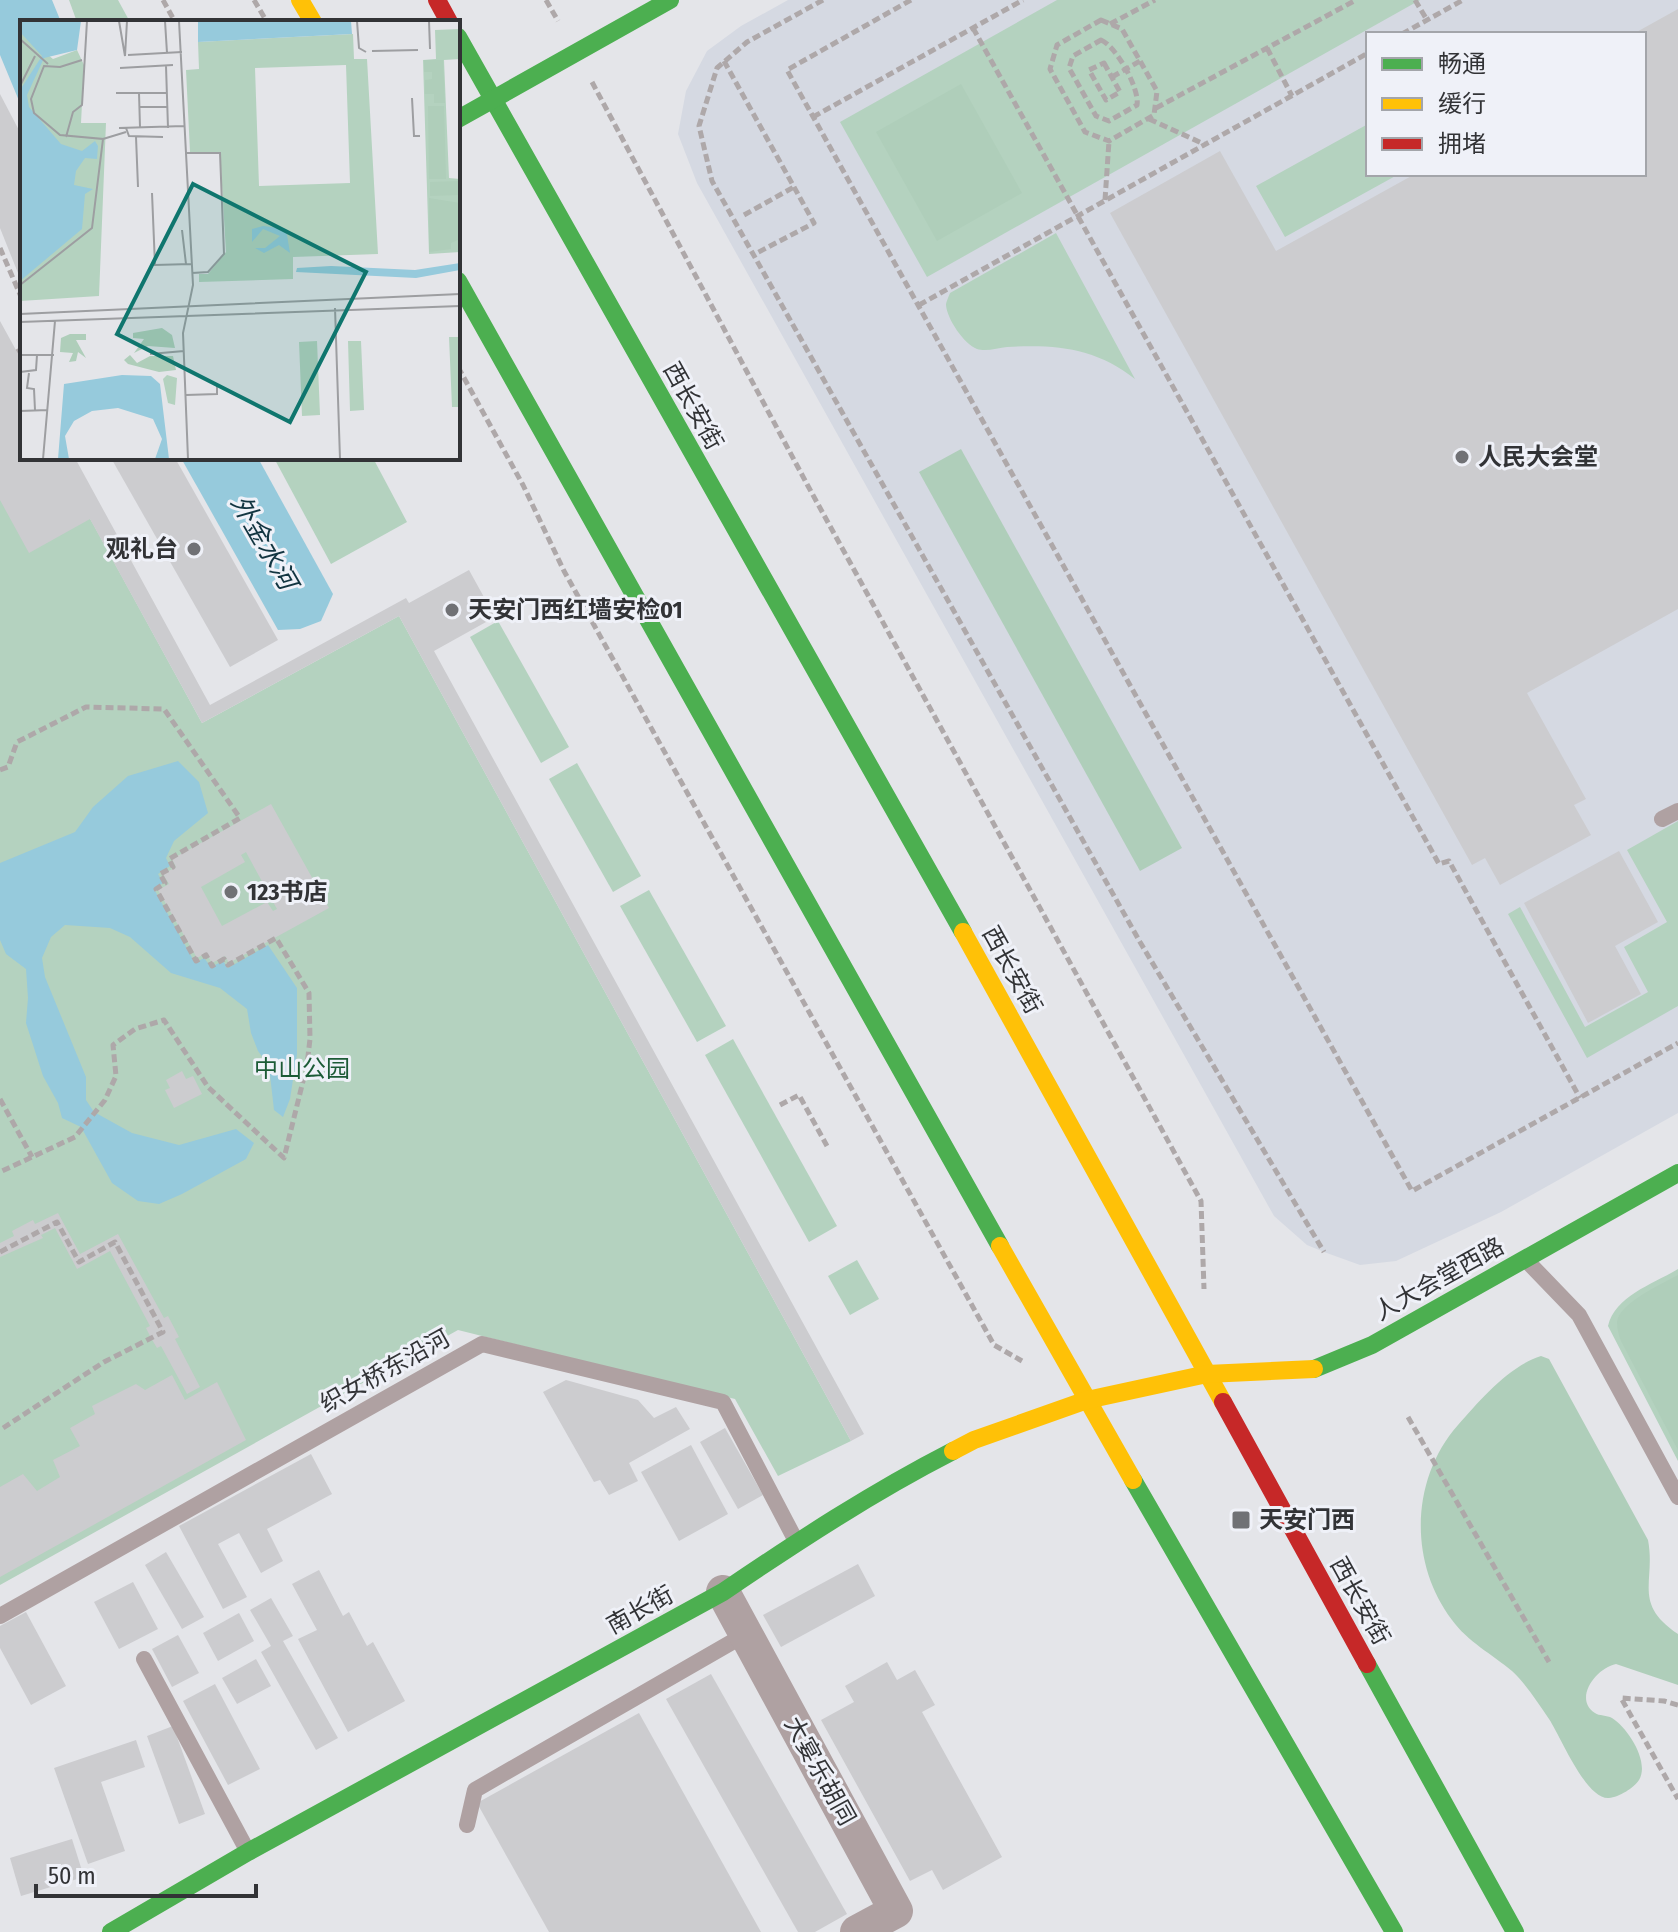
<svg xmlns="http://www.w3.org/2000/svg" width="1678" height="1932" viewBox="0 0 1678 1932" font-family="'Fira Sans Condensed','Noto Sans SC',sans-serif">
<style>
.built{fill:#d5d9e2;fill-rule:evenodd}
.green{fill:#b4d2bf}
.forest{fill:#afceba}
.water{fill:#96cadc}
.building{fill:#cccccf;fill-rule:evenodd}
.lines{fill:none;stroke-linecap:round;stroke-linejoin:round}
.path{stroke:#aea8a9;stroke-width:5;stroke-dasharray:8 4;stroke-linecap:butt}
.lane{stroke:#afa1a2;stroke-width:16}
.street{stroke:#afa1a2;stroke-width:34}
.fast{stroke:#4caf50;stroke-width:18}
.slow{stroke:#ffc107;stroke-width:18}
.jam{stroke:#c62828;stroke-width:18}
.poi-dot{fill:#707175;stroke:#eff1f8;stroke-width:3}
.labels{text-anchor:middle;stroke-width:6;stroke-linejoin:round;paint-order:stroke}
.street-label{font-size:24px;fill:#323336;stroke:#eff1f8}
.poi-label{font-size:24px;font-weight:bold;fill:#323336;stroke:#eff1f8;text-anchor:start}
.park-label{font-size:24px;fill:#1c5b36;stroke:#eff1f8}
.water-label{font-size:26px;font-style:italic;fill:#123541;stroke:#eff1f8}
.inset-road{fill:none;stroke:#9d9ea1;stroke-width:2}
.view{fill:#0f766e;fill-opacity:0.15;stroke:#0f766e;stroke-width:4}
.inset-edge{fill:none;stroke:#323336;stroke-width:4}
</style>
<rect width="100%" height="100%" fill="#e4e5e9"/>
<!-- built -->
<path class="built" d="M788 0H1678V1113L1501 1212 1396 1261 1360 1265 1324 1252 1307 1245 1274 1216 697 183 678 134 686 91 707 51 741 26ZM1368 34H1644V174H1368Z"/>
<!-- green -->
<g class="green">
<polygon points="69,0 118,0 130,22 77,22"/>
<polygon points="1057,0 1420,0 927,277 840,122"/>
<polygon points="1368,124 1368,174 1399,174 1285,237 1256,186"/>
<path d="M1056 233 1135 379C1096 348 1056 344 1007 347 998 348 986 352 977 349 964 344 947 319 946 305 946 302 949 296 950 293Z"/>
<polygon points="0,353 22,458 57,458 202,723 399,616 851,1441 778,1476 735,1399 458,1330 0,1585"/>
<polygon points="274,458 373,458 407,522 331,564"/>
<polygon points="498,621 569,747 541,763 470,637"/>
<polygon points="577,763 641,876 613,892 549,779"/>
<polygon points="1678,821 1678,1006 1587,1058 1508,914 1520,907 1585,1027 1648,992 1624,947 1667,922 1627,850"/>
<polygon points="649,890 726,1026 697,1042 620,906"/>
<polygon points="733,1039 837,1226 809,1242 705,1055"/>
<polygon points="857,1260 879,1299 850,1315 828,1276"/>
<path d="M1678 1269V1461L1608 1326C1615 1296 1653 1284 1678 1269Z"/>
</g>
<!-- forest -->
<g class="forest">
<polygon points="961,84 1022,193 937,241 876,132"/>
<polygon points="961,449 1182,848 1140,871 919,472"/>
<path d="M1678 1275V1450L1621 1341C1619 1336 1617 1329 1617 1322 1619 1303 1662 1284 1678 1275Z"/>
<path d="M1541 1356 1549 1359 1648 1540C1656 1582 1632 1603 1678 1634V1685L1616 1664C1596 1668 1573 1699 1595 1713 1599 1716 1607 1715 1612 1718 1628 1728 1650 1762 1639 1780 1634 1788 1619 1797 1609 1798 1586 1800 1561 1737 1549 1719 1538 1703 1526 1684 1512 1671 1493 1655 1467 1641 1452 1620 1408 1562 1411 1478 1458 1425 1480 1400 1509 1366 1541 1356Z"/>
</g>
<!-- water -->
<g class="water">
<polygon points="0,0 52,0 61,22 22,22 22,108 0,55"/>
<polygon points="181,458 258,458 333,594 321,621 300,629 278,630"/>
<polygon points="178,761 199,782 208,813 174,841 166,858 170,866 158,874 163,883 154,889 195,963 204,958 211,967 223,961 228,968 268,945 297,988 297,1054 290,1099 283,1117 274,1110 269,1066 258,1051 251,1033 247,1009 220,988 171,973 130,937 110,928 65,925 51,937 42,958 45,977 86,1077 86,1100 94,1112 132,1133 179,1145 236,1129 254,1143 246,1159 182,1194 159,1204 138,1201 112,1183 81,1127 62,1118 58,1103 43,1076 26,1023 28,998 26,969 6,954 0,940 0,863 75,832 93,807 128,776"/>
</g>
<!-- building -->
<g class="building">
<polygon points="1678,9 1678,609 1527,693 1586,799 1574,805 1591,835 1500,885 1485,858 1472,865 1110,213 1220,151 1276,251 1415,174 1644,174 1644,34 1633,34"/>
<polygon points="0,94 22,136 22,283 0,228"/>
<polygon points="0,321 22,361 22,458 75,458 210,705 406,598 409,603 469,570 495,617 434,651 864,1434 851,1441 399,616 202,723 90,519 29,553 0,500"/>
<polygon points="111,458 175,458 278,640 230,667"/>
<path d="M271 804 329 908 229 963 225 956 212 963 206 953 197 958 158 890 169 884 163 874 176 867 172 859ZM246 852 277 909 273 911 267 902 222 926 201 887 245 862 241 855Z"/>
<polygon points="1619,851 1658,922 1615,946 1641,994 1588,1023 1524,903"/>
<polygon points="182,1071 186,1079 193,1076 202,1094 174,1108 165,1090 170,1088 166,1080"/>
<polygon points="58,1213 80,1254 118,1234 164,1318 168,1316 179,1337 175,1339 200,1387 187,1394 161,1346 157,1348 151,1338 146,1328 150,1326 110,1251 77,1269 55,1228 41,1235 43,1238 0,1257 0,1243 14,1236 12,1231 33,1220 35,1224"/>
<polygon points="172,1375 185,1400 217,1382 246,1440 0,1577 0,1487 23,1474 37,1491 60,1477 53,1460 80,1446 70,1428 95,1414 92,1406 136,1384 145,1390"/>
<polygon points="566,1380 638,1400 654,1418 676,1407 690,1429 629,1463 638,1481 609,1495 600,1480 594,1482 543,1392"/>
<polygon points="725,1428 763,1495 738,1509 700,1442"/>
<polygon points="691,1445 728,1514 679,1541 641,1472"/>
<polygon points="311,1454 332,1494 267,1529 283,1561 261,1573 239,1533 218,1544 247,1597 223,1609 179,1526"/>
<polygon points="166,1552 204,1617 182,1629 145,1565"/>
<polygon points="858,1564 875,1596 781,1647 763,1615"/>
<polygon points="319,1570 343,1616 349,1612 367,1646 373,1642 405,1701 348,1732 298,1639 317,1630 292,1584"/>
<polygon points="133,1582 158,1629 119,1649 94,1602"/>
<polygon points="271,1598 293,1636 283,1641 338,1738 316,1750 261,1652 271,1646 250,1610"/>
<polygon points="26,1612 66,1686 31,1705 0,1648 0,1626"/>
<polygon points="239,1613 254,1641 218,1661 203,1633"/>
<polygon points="178,1635 199,1673 172,1687 152,1649"/>
<polygon points="256,1659 271,1686 237,1704 222,1678"/>
<polygon points="887,1662 897,1680 915,1670 935,1705 922,1712 1002,1857 943,1890 932,1870 910,1881 821,1720 854,1702 845,1686"/>
<polygon points="711,1674 847,1914 815,1932 798,1932 666,1699"/>
<polygon points="215,1684 260,1769 228,1785 183,1701"/>
<polygon points="639,1713 761,1932 549,1932 477,1803"/>
<polygon points="173,1726 205,1814 179,1824 147,1736"/>
<polygon points="136,1740 145,1767 101,1782 125,1851 88,1864 54,1768"/>
<polygon points="72,1839 84,1877 21,1896 10,1858"/>
</g>
<g class="lines">
<!-- path -->
<g class="path">
<polyline points="163,0 175,22"/>
<polyline points="254,0 267,22"/>
<polyline points="546,0 558,21"/>
<polyline points="823,0 747,42 717,68 699,126 712,181 1140,942 1324,1252"/>
<polyline points="911,0 787,70 1412,1191 1678,1043"/>
<polyline points="1415,0 1427,20"/>
<polygon points="1101,20 1122,29 1157,91 1154,115 1109,141 1085,132 1050,69 1057,45"/>
<polyline points="1110,24 1155,0"/>
<polyline points="973,28 1439,864 1449,861 1580,1098"/>
<polyline points="1402,34 1463,0"/>
<path d="M1101 40C1116 46 1140 89 1137 105L1109 121 1096 116 1069 68 1073 56Z"/>
<polyline points="1267,48 1292,96"/>
<polyline points="724,61 814,223 753,255"/>
<polygon points="1104,63 1120,92 1106,100 1089,70"/>
<polyline points="1112,77 1140,61"/>
<polyline points="592,82 808,486 1201,1201 1204,1289"/>
<polyline points="1156,108 1356,0"/>
<polyline points="813,117 1023,0"/>
<polyline points="1149,119 1204,144"/>
<polyline points="1105,200 1109,141"/>
<polyline points="744,215 794,187"/>
<polyline points="0,248 22,299"/>
<polyline points="919,305 1368,53"/>
<polyline points="17,352 22,349"/>
<polyline points="458,367 523,485 564,571 994,1345 1022,1361"/>
<polyline points="0,770 8,767 17,742 86,707 164,709 240,818 169,859 173,867 160,874 165,883 156,889 196,961 206,955 212,966 224,959 228,965 276,938 309,993 310,1039 307,1065 284,1158 208,1087 164,1020 135,1029 113,1045 116,1076 105,1100 75,1137 0,1172"/>
<polyline points="0,1099 32,1157"/>
<polyline points="780,1105 799,1095 827,1146"/>
<polyline points="0,1252 57,1222 79,1262 115,1242 163,1332 104,1362 0,1430"/>
<polyline points="1408,1417 1549,1662"/>
<polyline points="1678,1705 1664,1701 1621,1698 1678,1799"/>
</g>
<!-- lane -->
<g class="lane">
<polyline points="1662,819 1678,811"/>
<polyline points="1526,1260 1579,1315 1678,1497"/>
<polyline points="0,1616 482,1344 723,1402 796,1541"/>
<polyline points="144,1659 247,1850"/>
<polyline points="467,1825 475,1790 746,1634"/>
</g>
<!-- street -->
<polyline class="street" points="723,1592 896,1911 857,1932"/>
<!-- fast -->
<g class="fast">
<polyline points="458,37 963,932"/>
<polyline points="458,119 670,0"/>
<polyline points="458,281 1000,1246"/>
<polyline points="1314,1369 1372,1345 1678,1173"/>
<polyline points="1133,1480 1394,1932"/>
<polyline points="1367,1664 1515,1932"/>
<path d="M111 1932 248 1852 723 1592C798 1541 873 1492 953 1451"/>
</g>
<!-- slow -->
<g class="slow">
<polyline points="300,0 313,22"/>
<polyline points="963,932 1223,1402"/>
<polyline points="1000,1246 1133,1480"/>
<polyline points="953,1451 974,1440 1087,1400 1207,1374 1314,1369"/>
</g>
<!-- jam -->
<g class="jam">
<polyline points="437,0 449,22"/>
<polyline points="1223,1402 1367,1664"/>
</g>
</g>
<!-- markers -->
<g class="poi-dot">
<circle cx="1462" cy="457" r="8"/>
<circle cx="194" cy="549" r="8"/>
<circle cx="452" cy="610" r="8"/>
<circle cx="231" cy="892" r="8"/>
<rect x="1231" y="1510" width="20" height="20" rx="4"/>
</g>
<g class="labels">
<!-- street labels -->
<g class="street-label">
<text transform="translate(693 406) rotate(61)" y="8">西长安街</text>
<text transform="translate(1012 970) rotate(61)" y="8">西长安街</text>
<text transform="translate(1439 1279) rotate(-29)" y="8">人大会堂西路</text>
<text transform="translate(385 1371) rotate(-29)" y="8">织女桥东沿河</text>
<text transform="translate(1360 1601) rotate(61)" y="8">西长安街</text>
<text transform="translate(640 1610) rotate(-29)" y="8">南长街</text>
<text transform="translate(820 1771) rotate(61)" y="8">大宴乐胡同</text>
</g>
<!-- poi labels -->
<g class="poi-label">
<text x="1478" y="465">人民大会堂</text>
<text x="178" y="557" text-anchor="end">观礼台</text>
<text x="468" y="618">天安门西红墙安检01</text>
<text x="247" y="900">123书店</text>
<text x="1259" y="1528">天安门西</text>
</g>
<!-- park labels -->
<g class="park-label">
<text x="302" y="1077">中山公园</text>
</g>
<!-- water labels -->
<g class="water-label">
<text transform="translate(264 542) rotate(60)" y="9">外金水河</text>
</g>
</g>
<!-- overview -->
<g transform="translate(20 20)">
<rect width="440" height="440" fill="#e4e5e9"/>
<path d="M440 9V39L424 40 429 158 440 159V232L409 234 403 40 416 39 415 10ZM0 12 33 39 57 30 64 45 61 103H86L79 276 0 281ZM333 14 334 39H347L358 234 273 237V259L179 262V254H188L206 232 200 132H170L166 50 179 49 178 22ZM326 45 330 163 239 166 235 48ZM429 317H440V387H432ZM297 321 300 395 282 396 279 322ZM328 321H341L344 390 330 391ZM147 355 157 358 155 385 148 383 143 359Z" fill="#b4d2bf" fill-rule="evenodd"/>
<path d="M404 40H423L425 83H414V74H405V60L412 59V52H404ZM408 86H424L426 159H409ZM440 161V175L410 176V162ZM409 178 440 183V219L431 223V229L409 232ZM142 308 152 315 155 328 128 326 114 333 124 319 113 318V313ZM50 314H66V320H56L66 338 58 332 56 341 49 342 53 333 40 332 41 318ZM110 335 117 343 130 336H153L156 350 139 352 108 344 104 340Z" fill="#afceba"/>
<path d="M0 1H61L57 30 24 38 7 75 9 87 41 124 62 131 75 121 78 126 77 139 65 138 56 151 54 165 73 169 65 174 62 209 0 261V70L22 36 0 12ZM178 1H331L332 14 178 22ZM243 206 266 209 270 233 259 225 244 233 235 228H245L260 216 243 209 232 222V209ZM440 243V250L396 258 276 252 277 248 311 246 395 250ZM102 355 131 356 140 364 149 439H135L142 419 133 399 98 388 72 391 54 401 45 416 49 439H38L44 364Z" fill="#96cadc"/>
<path class="inset-road" d="M99 1 105 36 107 1M145 1 147 33M159 1 173 265 163 313 168 439M337 1 339 28 346 32M409 1 410 29M0 19 28 44M352 31 398 30M108 35 162 32M146 46 148 108M100 48 153 45M0 66 15 36M96 73H147M119 73 120 107M392 78 394 116H400M119 87H147M99 108 164 106M106 108 109 116 143 117M46 117 53 92 62 85 67 1M116 117 118 167M83 119 106 112M166 133H200L204 234 188 252 172 253M132 173 135 245 171 244M162 210 166 244M0 265 72 208 83 119 40 115 14 93 11 79 24 46 40 47 62 40M315 288 320 439M0 294 440 274M0 302 440 286M130 334 164 331M0 335H34M0 352 16 350 17 335M9 353 7 368 14 369 15 390M166 375 197 374V363M0 391 28 390M23 439 35 301"/>
<path class="view" d="M173 164 346 252 270 402 97 314Z"/>
<rect width="440" height="440" class="inset-edge"/>
</g>
<!-- legend -->
<rect x="1366" y="32" width="280" height="144" fill="#eff1f8" stroke="#a3a5aa" stroke-width="2"/>
<rect x="1382" y="58" width="40" height="12" fill="#4caf50" stroke="#a3a5aa" stroke-width="2"/>
<text x="1438" y="72" font-size="24" fill="#323336">畅通</text>
<rect x="1382" y="98" width="40" height="12" fill="#ffc107" stroke="#a3a5aa" stroke-width="2"/>
<text x="1438" y="112" font-size="24" fill="#323336">缓行</text>
<rect x="1382" y="138" width="40" height="12" fill="#c62828" stroke="#a3a5aa" stroke-width="2"/>
<text x="1438" y="152" font-size="24" fill="#323336">拥堵</text>
<!-- scale -->
<path d="M36 1884v12h220v-12" fill="none" stroke="#323336" stroke-width="4"/>
<text x="48" y="1884" font-size="24" fill="#323336" stroke="#eff1f8" stroke-width="6" paint-order="stroke">50 m</text>
</svg>
